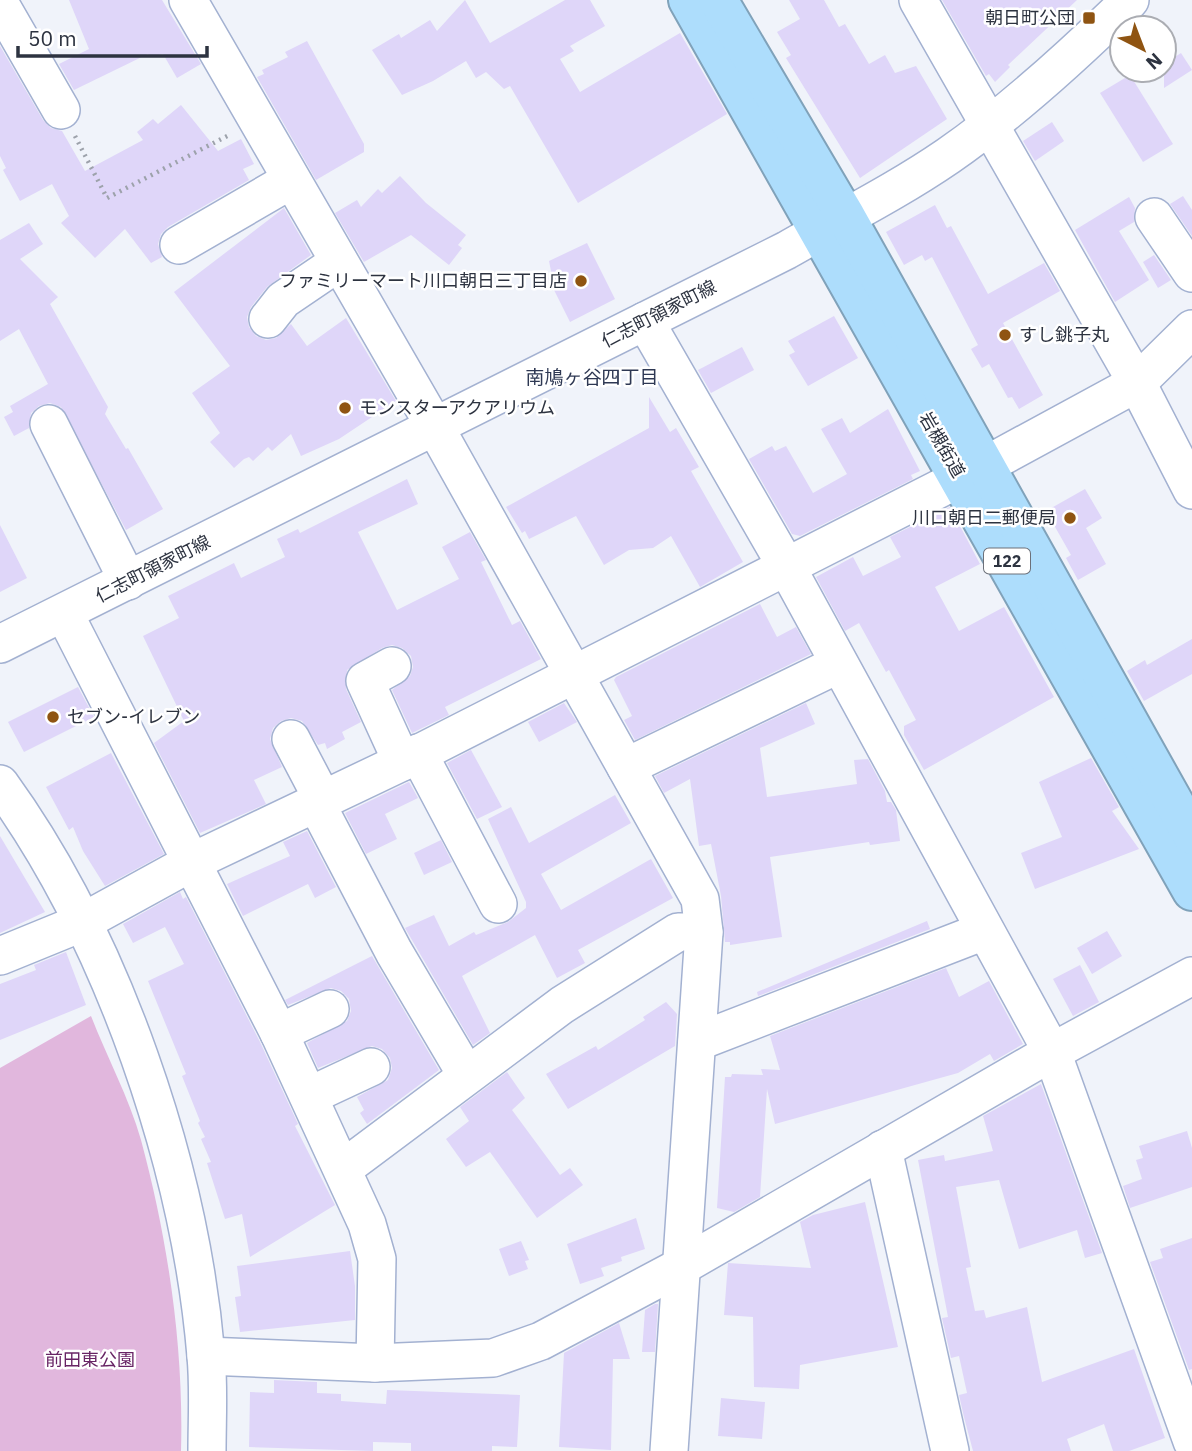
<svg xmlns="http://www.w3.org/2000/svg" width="1192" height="1451" viewBox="0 0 1192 1451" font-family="'IBM Plex Sans','Noto Sans JP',sans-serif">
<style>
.green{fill:#e1b7dd}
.building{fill:#dfd6f9}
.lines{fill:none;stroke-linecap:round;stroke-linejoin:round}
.minor-casing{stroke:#a3b1d1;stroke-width:40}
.highway-casing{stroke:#80a2ba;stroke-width:42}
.path{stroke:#9da2ab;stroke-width:4.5;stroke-dasharray:2 5;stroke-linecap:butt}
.minor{stroke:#fff;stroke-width:37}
.highway{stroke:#adddfc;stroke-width:38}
.poi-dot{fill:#8f5412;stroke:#fff;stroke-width:2.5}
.labels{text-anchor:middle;stroke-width:5;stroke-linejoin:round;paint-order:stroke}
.shield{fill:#fff;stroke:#6c7079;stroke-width:2}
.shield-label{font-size:16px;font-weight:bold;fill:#2d3340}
.poi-label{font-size:18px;fill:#2d3340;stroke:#fff;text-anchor:end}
.street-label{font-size:18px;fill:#2d3340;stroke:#fff}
.park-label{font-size:18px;fill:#682465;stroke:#fff}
.neighbourhood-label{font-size:19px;fill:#2e3853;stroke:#fff}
</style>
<rect width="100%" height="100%" fill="#f0f3fa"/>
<!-- green -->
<path class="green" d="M91 1016C107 1057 129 1098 141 1140 168 1240 184 1348 181 1451H0V1068Z"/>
<!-- building -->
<g class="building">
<polygon points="69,0 162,0 201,64 177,78 163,54 150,57 148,54 74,90 59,64 89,49"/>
<polygon points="465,0 490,43 565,0 590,0 605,26 570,46 574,51 560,59 580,92 680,33 727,114 578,203 510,86 504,89 486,72 476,78 466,61 433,81 402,95 372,50 399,34 401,38 430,20 437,31"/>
<polygon points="789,0 824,0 839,27 845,24 869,64 885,55 895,73 916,66 947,119 860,178 786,58 791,55 777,32 800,19"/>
<polygon points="942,0 1077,0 1008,65 1010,67 995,82 989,74 986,76"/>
<polygon points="307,41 364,144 364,152 316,180 257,77 264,74 262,70 288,57 285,52"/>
<polygon points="0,46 43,120 51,128 62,131 85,171 143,140 137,132 153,119 158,124 181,105 218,151 241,139 254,164 243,169 249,180 168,227 161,234 158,244 162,257 151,263 125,229 95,258 61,223 69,216 52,184 20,201 3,170 6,168 0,156"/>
<polygon points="1181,53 1192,70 1164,88 1164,64"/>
<polygon points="1130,75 1173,144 1143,162 1100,93"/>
<polygon points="1052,122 1064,141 1035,161 1023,141"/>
<polygon points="400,176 426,203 466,235 458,245 462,248 449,265 411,235 364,262 335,213 357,200 361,207 378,189 382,193"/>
<polygon points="1183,196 1192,210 1192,236 1170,204"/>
<polygon points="1129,197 1135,208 1134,222 1119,231 1149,280 1115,302 1075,230"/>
<polygon points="935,205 947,228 951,226 988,294 1044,263 1060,291 1003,323 1043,395 1019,409 1012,397 1008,398 989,364 982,368 971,349 978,345 932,257 925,261 922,255 904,265 886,232"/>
<polygon points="284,208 311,255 267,287 251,307 247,317 249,327 256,336 266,340 276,338 291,324 307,346 346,318 396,401 339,439 301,456 291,434 272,451 268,447 253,461 249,457 244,459 234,468 210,442 220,433 192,393 230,366 174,292"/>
<polygon points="29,223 43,244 20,259 58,297 50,304 108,407 105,414 126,449 128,448 163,509 126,530 61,407 50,403 39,406 31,413 29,428 14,436 4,417 13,412 10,406 48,384 19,329 0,341 0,240"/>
<polygon points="587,243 615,299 570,322 548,278 552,276 549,261"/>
<polygon points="1154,255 1171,280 1158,288 1143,262"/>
<polygon points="834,316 858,358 808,386 789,355 795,352 788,341"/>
<polygon points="742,347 754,370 711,393 698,370"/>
<polygon points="649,397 670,432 676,428 699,467 691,471 743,562 700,587 671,536 653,548 629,550 604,565 576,516 529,539 525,531 522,533 506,507 649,428"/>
<polygon points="888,409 920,471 911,475 913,479 800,536 792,534 749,459 772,446 775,451 786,446 813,493 847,474 821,429 842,418 850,433"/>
<polygon points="407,479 418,504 358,532 397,610 459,579 442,547 470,532 486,560 481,562 512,625 520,621 541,659 445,707 449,715 412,733 392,690 410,676 413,667 411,656 402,648 392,645 382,648 347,670 346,689 361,722 342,732 345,739 327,749 325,743 318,745 302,721 291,718 281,721 273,728 270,739 282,767 254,780 266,804 200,833 154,743 184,721 143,636 179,618 168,596 234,563 241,578 285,557 277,539 298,529 300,533"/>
<polygon points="1085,489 1102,518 1086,528 1106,564 1078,580 1066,558 1071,555 1046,511"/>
<polygon points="950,507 980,564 935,587 959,631 1004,607 1054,697 924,770 904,735 904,726 916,720 889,670 886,672 859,623 845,631 816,577 853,557 863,576 901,557 890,537"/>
<polygon points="0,525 27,578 0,592"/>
<polygon points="760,604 777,637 796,627 811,654 635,740 624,720 632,716 614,680 616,677"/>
<polygon points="1192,639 1192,674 1144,701 1127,671 1145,660 1147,665"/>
<polygon points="78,687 94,717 24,752 8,722"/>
<polygon points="564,703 577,722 539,742 528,722"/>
<polygon points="806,703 815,724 760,748 767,797 857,784 854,760 868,759 885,791 887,802 891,802 896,810 900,841 870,845 869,842 770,857 782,937 730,945 730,942 725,942 721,896 711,844 699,846 690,779 664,793 655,776"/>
<polygon points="471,750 502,807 477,819 447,763"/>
<polygon points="111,753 164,854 105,886 83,851 73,827 69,830 46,787"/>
<polygon points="1091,758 1119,807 1112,811 1139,849 1035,889 1021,853 1062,837 1039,782"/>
<polygon points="409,782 418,798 385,814 397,839 366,854 345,813"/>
<polygon points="615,795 631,823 541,874 561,910 651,859 673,898 578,950 585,963 557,978 535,935 462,976 490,1033 473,1045 405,928 434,915 449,946 474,932 476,935 508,922 526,908 526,902 488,819 511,807 529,843"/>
<polygon points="307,831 336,887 315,898 308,884 243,916 227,884 290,856 283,842"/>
<polygon points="0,836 45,912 0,933"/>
<polygon points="441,840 452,862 424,875 414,853"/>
<polygon points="180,892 183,899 186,897 260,1042 298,1124 295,1126 335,1205 250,1257 242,1214 225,1219 207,1163 211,1162 201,1139 205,1137 198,1123 200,1121 182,1076 186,1074 148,981 184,964 165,927 133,943 123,924"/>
<polygon points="927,921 930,929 758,996 757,992"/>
<polygon points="1107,931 1122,956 1092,974 1077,948"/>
<polygon points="66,952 86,1005 0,1040 0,984 36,970 34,965"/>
<polygon points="372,956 439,1070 367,1124 360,1113 364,1110 357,1097 388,1080 392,1068 390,1058 382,1049 372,1046 318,1068 307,1043 347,1021 351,1011 349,999 341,991 331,988 288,1005 285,1000"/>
<polygon points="1080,965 1099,1002 1073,1016 1053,979"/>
<polygon points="946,968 959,997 989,981 1023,1044 994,1061 990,1054 958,1073 775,1124 767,1089 760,1197 734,1212 717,1208 725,1077 731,1077 732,1074 763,1075 761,1069 780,1070 770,1036"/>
<polygon points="666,1002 677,1014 675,1046 568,1109 546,1074 596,1046 598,1050 645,1020 643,1017"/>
<polygon points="507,1072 525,1098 512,1110 560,1175 570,1168 583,1185 537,1218 490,1152 466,1167 446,1139 469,1121 460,1107"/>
<polygon points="1041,1084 1102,1253 1085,1258 1077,1230 1019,1249 999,1180 956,1187 971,1267 966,1268 975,1311 984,1310 986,1318 1027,1307 1042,1382 1134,1349 1165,1438 1129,1451 1113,1451 1104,1424 1067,1439 1071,1451 973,1451 964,1417 959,1395 967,1393 959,1356 951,1358 942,1318 948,1317 918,1160 944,1155 945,1161 993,1151 983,1116"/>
<polygon points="1187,1131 1192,1148 1192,1187 1130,1208 1123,1186 1142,1179 1136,1160 1143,1158 1139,1146"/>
<polygon points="865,1202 898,1347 800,1365 799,1389 754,1387 753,1317 724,1315 728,1263 811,1268 800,1222 813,1215"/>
<polygon points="636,1218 645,1249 621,1257 622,1261 601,1268 604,1276 580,1284 567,1244"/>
<polygon points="1192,1238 1192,1369 1189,1370 1150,1262 1163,1258 1160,1249"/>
<polygon points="521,1241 529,1260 525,1261 528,1269 509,1276 499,1249"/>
<polygon points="350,1251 355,1286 355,1320 240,1332 235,1297 241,1296 237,1266"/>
<polygon points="655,1304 658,1304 655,1352 642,1352 645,1310"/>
<polygon points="619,1323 630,1359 613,1359 611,1450 559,1447 564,1353"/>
<polygon points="274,1380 317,1382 317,1393 341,1394 341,1401 386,1404 387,1390 520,1395 517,1447 492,1446 492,1451 411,1451 411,1443 373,1442 373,1451 249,1447 250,1392 274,1393"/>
<polygon points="721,1398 765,1402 762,1439 718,1436"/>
</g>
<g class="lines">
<!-- minor casing -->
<g class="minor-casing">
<g id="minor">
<polyline points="188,0 435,427 700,899 704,932 669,1451"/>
<polyline points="918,0 1137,383 1192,490"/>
<polyline points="0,4 61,110"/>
<polyline points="1154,217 1192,273"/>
<polyline points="179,245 291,180"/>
<polyline points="268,319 283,300 339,262"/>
<polyline points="645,321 785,564 1052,1052 1192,1441"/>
<polyline points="49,424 128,581"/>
<polyline points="64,613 279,1033 367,1224 377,1259 375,1363"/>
<path d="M0 644 787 250C841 219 897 191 948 156 1013 111 1074 55 1130 0"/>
<polyline points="392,666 365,681 402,762"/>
<polyline points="291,739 323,800"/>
<polyline points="418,753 498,904"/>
<polyline points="626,767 839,664"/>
<path d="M0 784C113 940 190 1165 206 1356 209 1387 207 1420 207 1451"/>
<polyline points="316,803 394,952 466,1074"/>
<polyline points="0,956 81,923 192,862 402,762 986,465 1137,383 1192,329"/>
<polyline points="279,1033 330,1009"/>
<polyline points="697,1042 984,931"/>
<polyline points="309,1096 371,1067"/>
<polyline points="883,1149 950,1451"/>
<polyline points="344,1168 562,1005 678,932 704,932"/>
<polyline points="206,1356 375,1363 493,1358 541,1341 682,1266 1052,1052 1192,976"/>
</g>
</g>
<!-- highway casing -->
<g class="highway-casing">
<g id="highway">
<polyline points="688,0 1192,891"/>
<polyline points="718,0 846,217 1192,835"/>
</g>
</g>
<!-- path -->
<polyline class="path" points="75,136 107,198 231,134"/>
<!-- minor -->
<use href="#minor" class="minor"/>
<!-- highway -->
<use href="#highway" class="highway"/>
</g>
<!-- markers -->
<g class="poi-dot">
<rect x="1082" y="11" width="14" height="14" rx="3.5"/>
<circle cx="581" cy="281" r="7"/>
<circle cx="1005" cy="335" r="7"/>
<circle cx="345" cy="408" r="7"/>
<circle cx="1070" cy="518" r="7"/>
<circle cx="53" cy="717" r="7"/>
</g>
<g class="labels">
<!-- shield labels -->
<rect class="shield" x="984" y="548.5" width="46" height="25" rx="5"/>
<g class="shield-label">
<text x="1007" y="567">122</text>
</g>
<!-- poi labels -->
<g class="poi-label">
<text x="1075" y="24">朝日町公団</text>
<text x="567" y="287">ファミリーマート川口朝日三丁目店</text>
<text x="1019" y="341" text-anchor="start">すし銚子丸</text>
<text x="359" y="414" text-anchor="start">モンスターアクアリウム</text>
<text x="1056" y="524">川口朝日二郵便局</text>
<text x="67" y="723" text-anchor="start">セブン-イレブン</text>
</g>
<!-- street labels -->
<g class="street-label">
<text transform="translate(659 314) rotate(-27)" y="6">仁志町領家町線</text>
<text transform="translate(942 445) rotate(60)" y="6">岩槻街道</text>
<text transform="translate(153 569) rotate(-27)" y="6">仁志町領家町線</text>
</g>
<!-- park labels -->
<g class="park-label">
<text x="90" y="1366">前田東公園</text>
</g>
<!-- neighbourhood labels -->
<g class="neighbourhood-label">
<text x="592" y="384">南鳩ヶ谷四丁目</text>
</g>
</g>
<!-- north arrow -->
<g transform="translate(1143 49) rotate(138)"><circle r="33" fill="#ffffff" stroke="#abadb3" stroke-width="2"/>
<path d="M0-5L12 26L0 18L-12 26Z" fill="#8f5412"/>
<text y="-10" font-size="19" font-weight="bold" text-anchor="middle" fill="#2d3340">N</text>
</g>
<!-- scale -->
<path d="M18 46v10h189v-10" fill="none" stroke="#2d3340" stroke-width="3.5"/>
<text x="28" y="46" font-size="21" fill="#2d3340" stroke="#ffffff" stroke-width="5" paint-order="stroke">50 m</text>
</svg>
